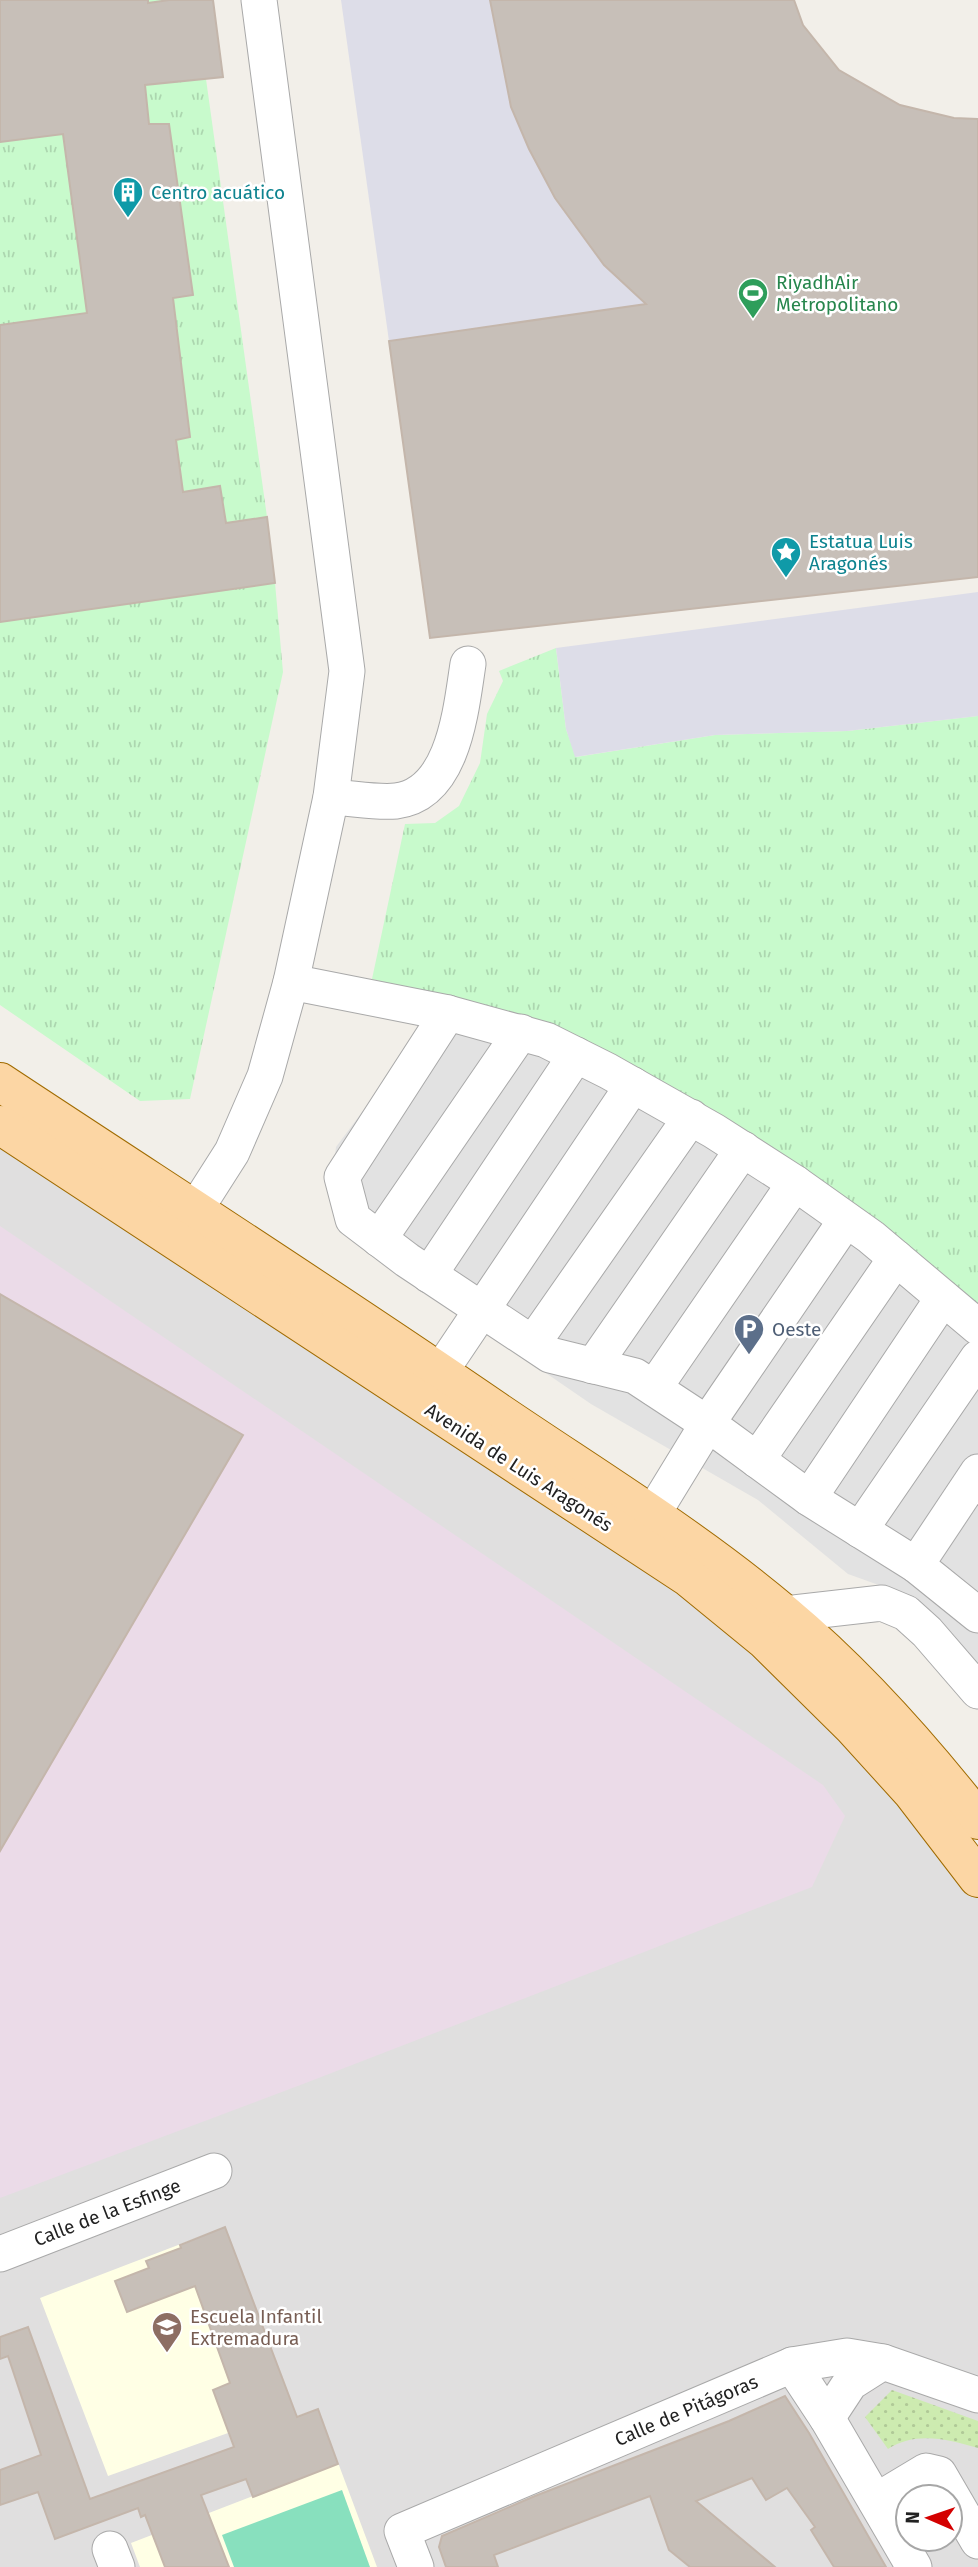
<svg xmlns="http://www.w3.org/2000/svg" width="978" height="2567" viewBox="0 0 978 2567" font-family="'Fira Sans',sans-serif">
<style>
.residential{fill:#e0dfdf;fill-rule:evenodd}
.education{fill:#ffffe5}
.railway{fill:#ebdbe8}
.park{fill:url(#park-tufts)}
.garden{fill:url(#garden-dots)}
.pitch{fill:#88e0be}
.parking{fill:#e2e2e2}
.plaza{fill:#dddde8}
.building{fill:#c7bfb8;stroke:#c4b6ab;stroke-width:2}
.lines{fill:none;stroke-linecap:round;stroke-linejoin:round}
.minor-casing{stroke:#a9a9a9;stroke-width:37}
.major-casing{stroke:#a06b00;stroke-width:40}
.minor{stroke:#fff;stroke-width:35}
.major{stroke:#fcd6a4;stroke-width:38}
.labels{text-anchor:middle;stroke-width:5;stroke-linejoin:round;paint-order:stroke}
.culture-label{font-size:19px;fill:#0d838f;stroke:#fff;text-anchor:start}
.leisure-label{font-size:19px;fill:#27864d;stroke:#fff;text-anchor:start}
.service-label{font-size:19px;fill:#4e5e75;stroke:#fff;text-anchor:start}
.street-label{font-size:19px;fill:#222;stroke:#fff}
.education-label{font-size:19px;fill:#785e54;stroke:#fff;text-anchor:start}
</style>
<defs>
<pattern id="park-tufts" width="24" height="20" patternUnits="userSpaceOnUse" patternTransform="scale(1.75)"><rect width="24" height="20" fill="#c8facc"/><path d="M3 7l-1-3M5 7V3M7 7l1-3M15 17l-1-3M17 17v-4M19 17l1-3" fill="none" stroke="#acd6af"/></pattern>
<pattern id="garden-dots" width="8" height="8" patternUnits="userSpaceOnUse" patternTransform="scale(1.75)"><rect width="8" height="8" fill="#cdebb0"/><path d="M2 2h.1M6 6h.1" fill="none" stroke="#b0c997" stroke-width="1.8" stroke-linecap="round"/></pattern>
</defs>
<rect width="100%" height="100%" fill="#f2efe9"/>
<!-- residential -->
<path class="residential" d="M0 1125 688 1577 978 1878V2567H0ZM908 2497H950V2539H908Z"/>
<!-- education -->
<polygon class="education" points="225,2227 297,2416 318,2409 377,2567 140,2567 131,2543 253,2496 228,2433 108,2476 40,2298"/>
<!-- railway -->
<polygon class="railway" points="0,1226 823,1785 845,1816 812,1887 303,2084 0,2198"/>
<!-- park -->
<g class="park">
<polygon points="0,0 195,0 267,517 270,580 0,620"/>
<polygon points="275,583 283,672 190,1099 140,1101 0,1005 0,622"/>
<polygon points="556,648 566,729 576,757 715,735 847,731 978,716 978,1308 483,1007 372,979 405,824 435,823 459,806 480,763 487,714 503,681 499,671"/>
</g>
<!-- garden -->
<path class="garden" d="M892 2390 978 2421V2448C948 2439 915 2431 888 2449L865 2417Z"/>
<!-- pitch -->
<polygon class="pitch" points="342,2490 370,2567 234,2567 222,2535"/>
<!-- parking -->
<polygon class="parking" points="447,998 482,1007 978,1308 978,1676 901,1593 848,1574 758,1500 591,1404 352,1240 330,1196 336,1147"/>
<!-- plaza -->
<g class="plaza">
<polygon points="341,0 490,0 511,107 529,149 555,198 604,265 646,304 389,341"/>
<polygon points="978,592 978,716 847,731 715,735 575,757 566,729 556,648"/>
</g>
<!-- building -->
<g class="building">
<polygon points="0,0 148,0 148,3 169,0 213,0 223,77 145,85 149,124 169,124 193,295 173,298 190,437 176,440 183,492 220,486 226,523 267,517 275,583 0,622 0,325 87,313 63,134 0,142"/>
<polygon points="490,0 794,0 803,25 839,70 900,105 954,118 978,119 978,577 430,638 389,341 646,304 604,265 555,198 529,149 511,107"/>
<polygon points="0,1294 243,1435 0,1851"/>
<polygon points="225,2227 297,2417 318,2409 338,2464 253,2497 246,2479 201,2495 229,2567 165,2567 145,2515 141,2517 138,2508 55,2539 38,2492 0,2505 0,2470 41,2455 8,2356 0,2359 0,2337 28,2327 90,2499 234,2447 213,2390 230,2383 195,2286 127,2312 115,2281 149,2268 146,2261 181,2248 180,2245"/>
<polygon points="785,2396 809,2433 886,2567 834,2567 811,2530 815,2527 787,2488 766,2500 752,2478 696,2501 775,2567 690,2567 669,2550 650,2496 494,2555 498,2567 446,2567 439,2547 442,2536 535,2496 729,2421"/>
</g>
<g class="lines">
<!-- minor casing -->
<g class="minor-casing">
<g id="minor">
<path d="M331 797C352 798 376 803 396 801 454 794 461 709 468 664"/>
<polyline points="291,982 448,1013 546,1040 608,1071 714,1131 795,1183 871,1237 978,1327"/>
<polyline points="448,1013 342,1177 353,1219 407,1260 550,1355 635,1376 708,1424 809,1498 916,1565 978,1615"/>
<polyline points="181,1232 232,1152 265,1076 291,982 331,797 347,671 259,0"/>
<polyline points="379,1239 521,1032"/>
<polyline points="429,1275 576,1055"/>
<polyline points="533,1343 691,1117"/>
<polyline points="593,1366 743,1149"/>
<polyline points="440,1372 633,1085"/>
<polyline points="654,1388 795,1183"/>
<polyline points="757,1460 896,1258"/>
<polyline points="809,1498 943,1298"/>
<polyline points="652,1515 715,1412 846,1220"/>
<polyline points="860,1530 978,1358"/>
<polyline points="916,1565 978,1472"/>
<polyline points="785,1614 882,1603 906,1613 927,1632 978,1691"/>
<polyline points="0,2254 214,2171"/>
<polyline points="792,2365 827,2418 914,2567"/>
<polyline points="827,2418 850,2383 883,2362"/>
<polyline points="876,2501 926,2471 939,2474 978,2541"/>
<polyline points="110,2549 117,2567"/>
<polyline points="416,2567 402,2531 792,2365 847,2356 883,2362 978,2395"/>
</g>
</g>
<!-- major casing -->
<g class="major-casing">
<g id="major">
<path d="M0 1082C165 1191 332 1298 495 1410 592 1476 693 1537 783 1613 856 1674 920 1746 978 1820"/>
<polyline points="0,1125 688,1577 765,1640 853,1727 912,1792 978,1878"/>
</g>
</g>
<!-- minor -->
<use href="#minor" class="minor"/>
<!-- major -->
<use href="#major" class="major"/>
</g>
<!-- icons -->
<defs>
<g id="building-pin" transform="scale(1.575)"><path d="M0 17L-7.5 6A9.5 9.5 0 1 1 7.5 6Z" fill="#0f9aa8" stroke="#fff"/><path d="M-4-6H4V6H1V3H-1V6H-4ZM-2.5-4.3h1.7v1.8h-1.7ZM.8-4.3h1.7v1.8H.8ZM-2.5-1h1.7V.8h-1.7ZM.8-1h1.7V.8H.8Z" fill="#fff"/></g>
<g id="stadium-pin" transform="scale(1.575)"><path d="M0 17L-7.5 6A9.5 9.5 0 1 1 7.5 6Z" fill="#2e9e5b" stroke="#fff"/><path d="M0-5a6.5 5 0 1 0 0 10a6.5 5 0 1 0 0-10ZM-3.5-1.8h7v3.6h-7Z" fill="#fff"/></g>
<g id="sight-pin" transform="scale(1.575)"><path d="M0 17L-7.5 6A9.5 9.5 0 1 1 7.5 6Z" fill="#0f9aa8" stroke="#fff"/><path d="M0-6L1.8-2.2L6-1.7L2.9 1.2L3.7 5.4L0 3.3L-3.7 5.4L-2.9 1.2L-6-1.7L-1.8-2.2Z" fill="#fff"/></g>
<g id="parking-pin" transform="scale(1.575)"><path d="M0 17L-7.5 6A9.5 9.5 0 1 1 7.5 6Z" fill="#5c6f8a" stroke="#fff"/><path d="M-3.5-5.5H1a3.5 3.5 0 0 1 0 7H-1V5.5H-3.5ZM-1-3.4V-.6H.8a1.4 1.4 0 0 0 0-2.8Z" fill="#fff"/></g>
<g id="school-pin" transform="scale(1.575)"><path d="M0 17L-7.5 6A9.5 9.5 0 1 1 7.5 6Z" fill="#8d6e63" stroke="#fff"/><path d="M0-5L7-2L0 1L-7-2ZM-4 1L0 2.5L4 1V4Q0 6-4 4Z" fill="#fff"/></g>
</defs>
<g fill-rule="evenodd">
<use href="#building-pin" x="128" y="192"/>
<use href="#stadium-pin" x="753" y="293"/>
<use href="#sight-pin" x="786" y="552"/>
<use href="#parking-pin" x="749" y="1329"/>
<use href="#school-pin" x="167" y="2327"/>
</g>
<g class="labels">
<!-- culture labels -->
<g class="culture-label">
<text x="151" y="199">Centro acuático</text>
<text x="809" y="548">Estatua Luis<tspan x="809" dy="22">Aragonés</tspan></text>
</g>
<!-- leisure labels -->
<g class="leisure-label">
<text x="776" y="289">RiyadhAir<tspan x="776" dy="22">Metropolitano</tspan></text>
</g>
<!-- service labels -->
<g class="service-label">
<text x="772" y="1336">Oeste</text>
</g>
<!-- street labels -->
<g class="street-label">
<text transform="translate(519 1467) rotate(33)" y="7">Avenida de Luis Aragonés</text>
<text transform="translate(107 2212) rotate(-21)" y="7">Calle de la Esfinge</text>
<text transform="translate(686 2410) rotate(-23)" y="7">Calle de Pitágoras</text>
</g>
<!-- education labels -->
<g class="education-label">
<text x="190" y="2323">Escuela Infantil<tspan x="190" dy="22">Extremadura</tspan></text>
</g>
</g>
<!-- north arrow -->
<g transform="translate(929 2518) rotate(272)"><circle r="33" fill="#ffffff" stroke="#a7a7a7" stroke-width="2"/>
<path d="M0-5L12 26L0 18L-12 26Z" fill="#d40000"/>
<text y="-10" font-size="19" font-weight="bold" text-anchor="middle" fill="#222222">N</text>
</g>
</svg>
